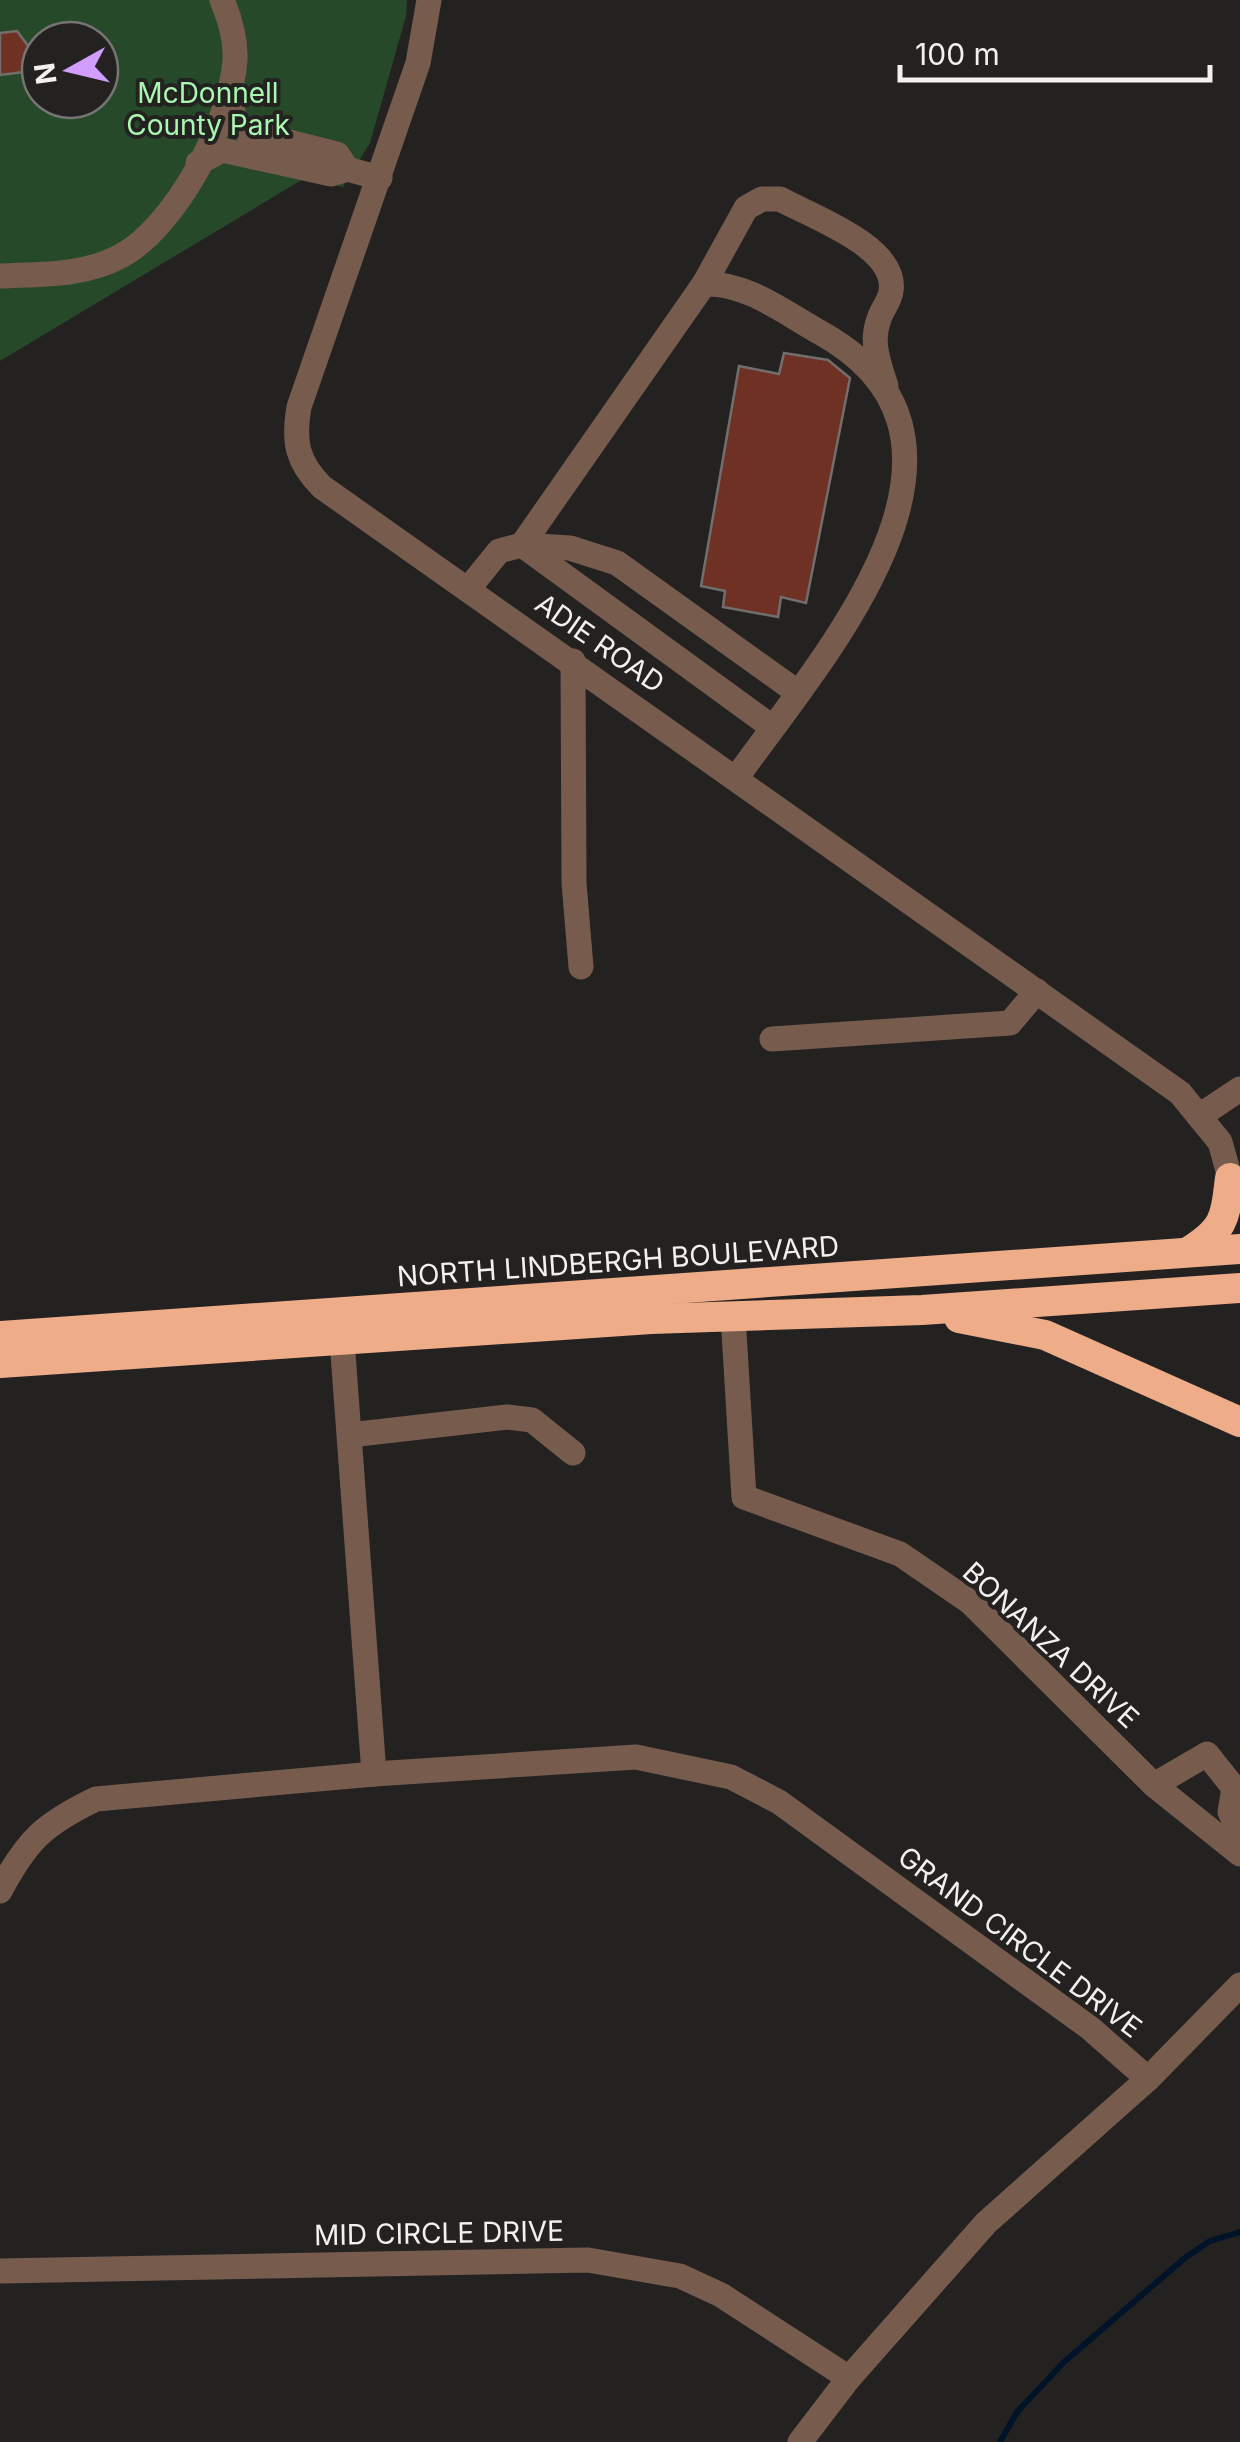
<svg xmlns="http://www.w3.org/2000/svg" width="1240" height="2442" viewBox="0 0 1240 2442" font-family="Inter,sans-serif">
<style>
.green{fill:#26492a;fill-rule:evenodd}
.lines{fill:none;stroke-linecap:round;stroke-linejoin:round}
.stream{stroke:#001329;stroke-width:6}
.building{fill:#6f3123;stroke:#726e6d;stroke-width:2.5}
.minor{stroke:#775c4e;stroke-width:25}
.highway{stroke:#eeac88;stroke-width:30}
.labels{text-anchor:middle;stroke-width:8;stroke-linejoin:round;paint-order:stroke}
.park-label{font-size:28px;fill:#a9f7b1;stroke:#242221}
.street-label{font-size:28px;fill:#f3f1f0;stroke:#242221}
</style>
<rect width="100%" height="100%" fill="#242221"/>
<!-- green -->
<path class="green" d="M0 0H407L406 16 370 143 343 187 305 178 0 361ZM40 40H100V100H40Z"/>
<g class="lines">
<!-- stream -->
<polyline class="stream" points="1000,2442 1017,2412 1064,2362 1186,2257 1210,2241 1240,2232"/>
</g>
<!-- building -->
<g class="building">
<polygon points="17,31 32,51 23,72 0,75 0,33"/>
<polygon points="784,353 828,360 850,378 806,603 781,597 778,617 723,607 725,591 701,586 739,366 779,374"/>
</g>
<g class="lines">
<!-- minor -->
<g class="minor">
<path d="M429 0 418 63 299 407C293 442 297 462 322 487L1180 1093 1220 1142 1230 1178"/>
<polyline points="229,97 235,119 246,131 337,154 347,169"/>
<polyline points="198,163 222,150 331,174 347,169 380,178"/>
<path d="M0 276C41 274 84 276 121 256 176 226 231 121 235 60 236 39 230 19 222 0"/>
<path d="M704 284C746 282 785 313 821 333 1016 442 820 660 737 777"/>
<path d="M522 545 704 284 746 208 762 199H780C813 217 898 247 891 291 890 301 882 309 879 319 870 342 879 364 886 386"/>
<polyline points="522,545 570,548 617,563 797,692"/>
<polyline points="469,588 499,551 522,545 772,727"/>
<polyline points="573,661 574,883 581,967"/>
<polyline points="772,1039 1010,1023 1037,991"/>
<polyline points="1201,1115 1240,1089"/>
<polyline points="733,1316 744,1497 900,1554 970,1602 1154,1785 1240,1854"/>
<polyline points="342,1340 374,1774"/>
<polyline points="350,1435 507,1417 532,1420 573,1453"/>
<polyline points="1154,1785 1207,1754 1234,1788 1230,1812 1240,1833"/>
<path d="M0 1891C27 1840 44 1824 96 1799L374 1774 636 1757 731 1777 779 1802 1090 2028 1148 2079"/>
<polyline points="0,2271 588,2260 680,2276 721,2295 849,2378"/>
<polyline points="800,2442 849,2378 986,2223 1148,2079 1240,1985"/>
</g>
<!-- highway -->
<g class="highway">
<path d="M1188 1252C1225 1229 1225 1219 1230 1178"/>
<polyline points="959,1318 1045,1335 1240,1422"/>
<polyline points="0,1336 1240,1249"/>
<polyline points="0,1363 651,1319 922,1310 1240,1288"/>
</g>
</g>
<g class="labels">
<!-- park labels -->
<g class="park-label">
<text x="208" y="103">McDonnell<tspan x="208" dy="32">County Park</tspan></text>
</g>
<!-- street labels -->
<g class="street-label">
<text transform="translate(600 643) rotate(35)" y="10">ADIE ROAD</text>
<text transform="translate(618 1261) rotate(-4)" y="10">NORTH LINDBERGH BOULEVARD</text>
<text transform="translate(1051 1645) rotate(43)" y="10">BONANZA DRIVE</text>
<text transform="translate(1020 1942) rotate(37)" y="10">GRAND CIRCLE DRIVE</text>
<text transform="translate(439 2233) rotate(-1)" y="10">MID CIRCLE DRIVE</text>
</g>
</g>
<!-- north arrow -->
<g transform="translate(70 70) rotate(262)"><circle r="48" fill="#242221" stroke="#777574" stroke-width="2.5"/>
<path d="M0-8L18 38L0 25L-18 38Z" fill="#d19dfe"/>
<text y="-15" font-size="28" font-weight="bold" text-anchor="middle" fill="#f3f1f0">N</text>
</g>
<!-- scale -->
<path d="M900 65v15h310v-15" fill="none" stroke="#f3f1f0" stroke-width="5"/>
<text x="915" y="65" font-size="30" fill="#f3f1f0" stroke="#242221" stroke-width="8" paint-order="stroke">100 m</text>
</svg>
